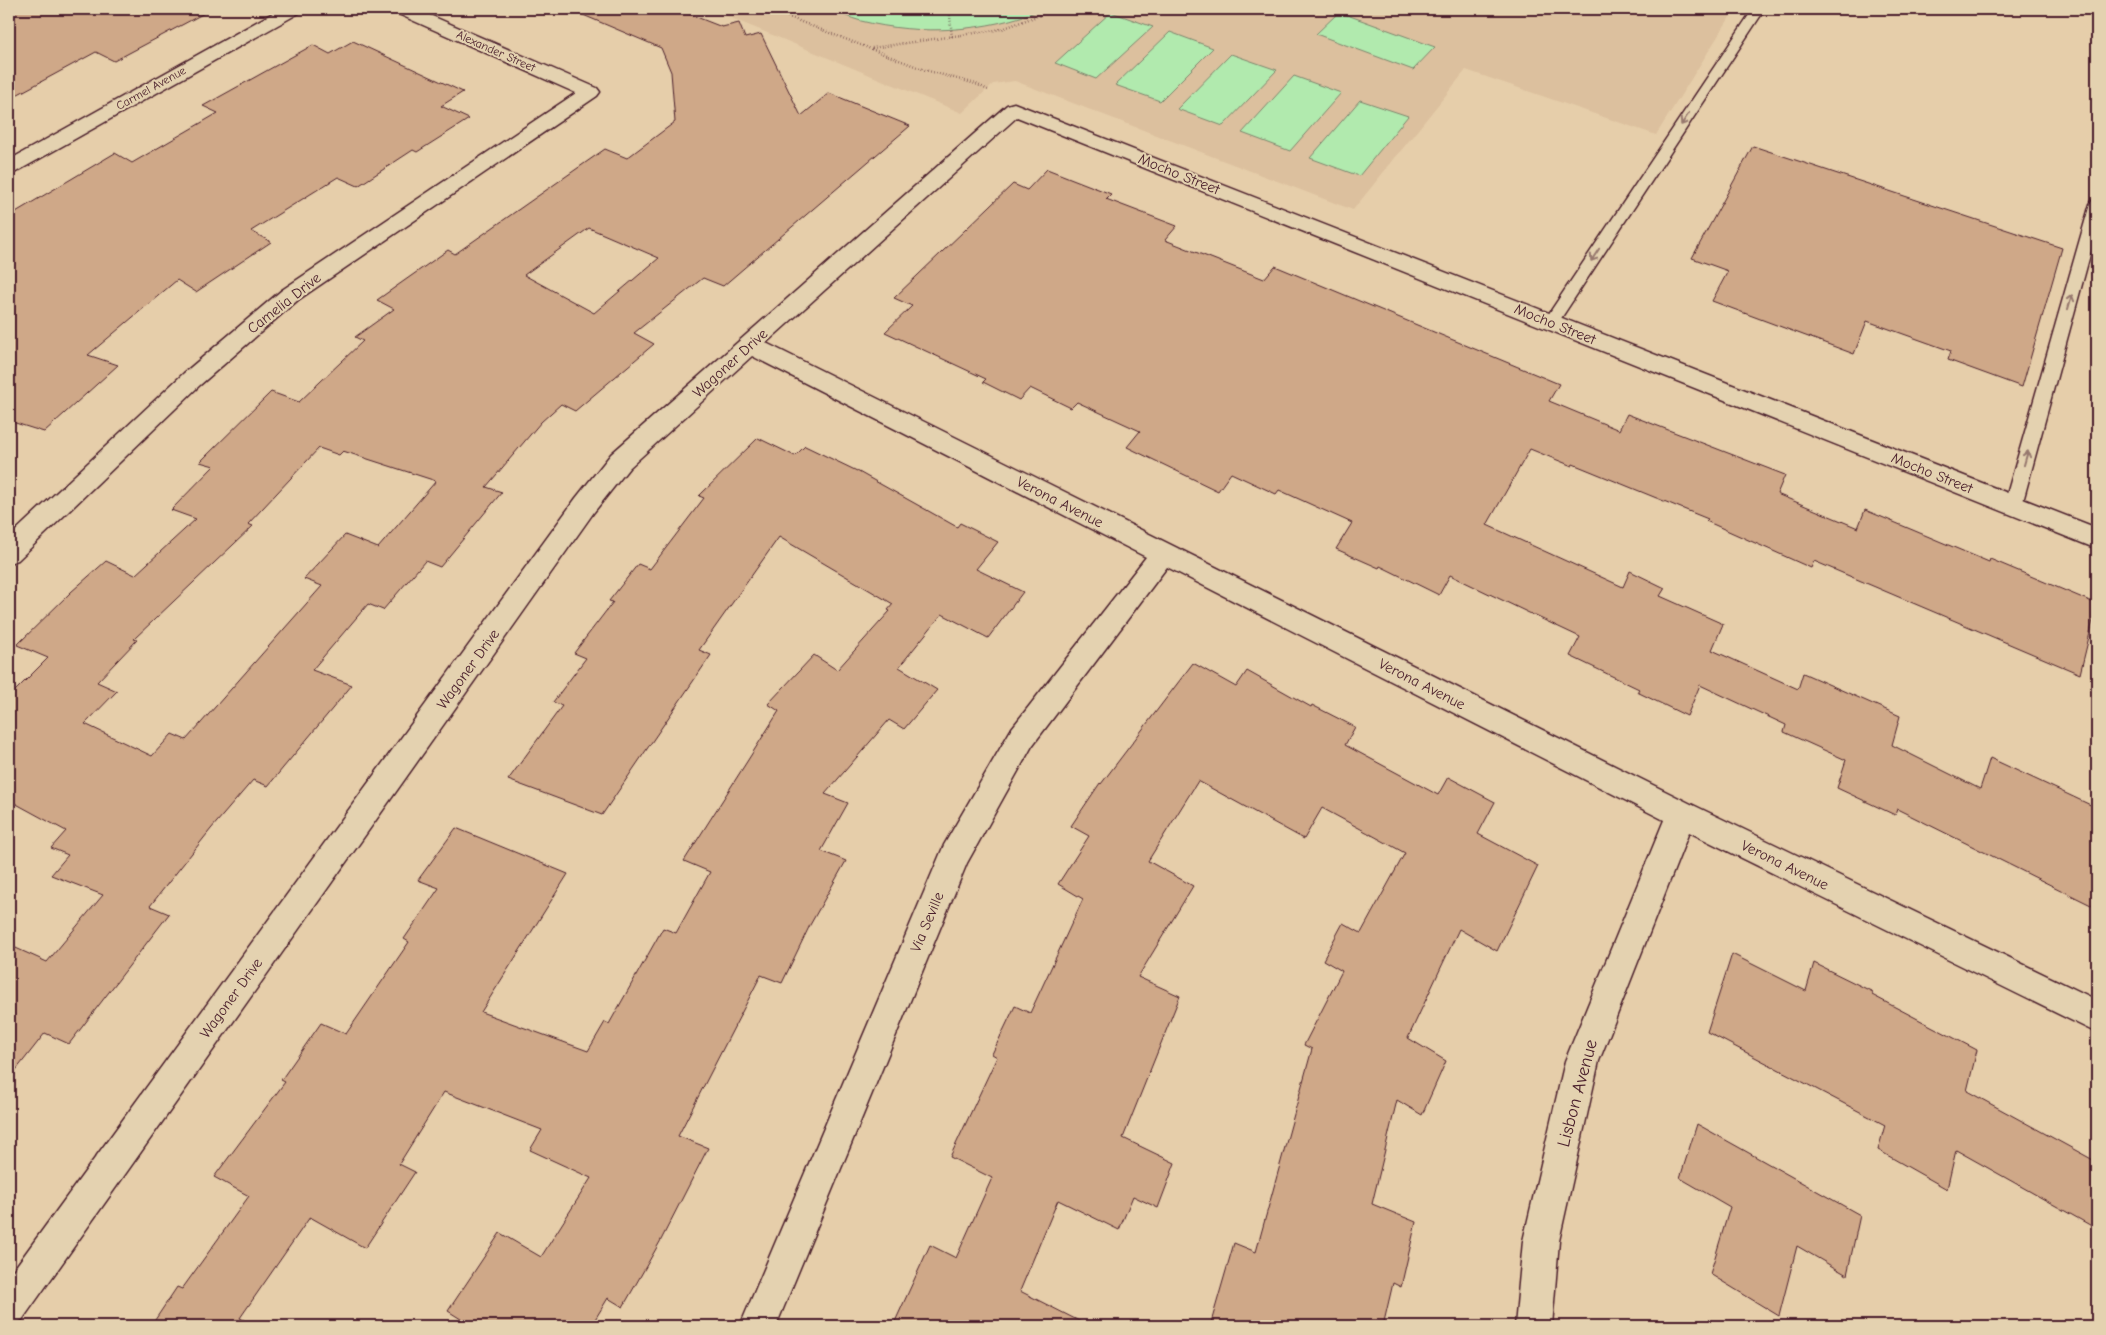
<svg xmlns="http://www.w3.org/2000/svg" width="2106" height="1335" viewBox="0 0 2106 1335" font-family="'Comic Neue',sans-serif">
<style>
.built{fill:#dcc09e}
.green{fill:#b1eaae;stroke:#7e846c}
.building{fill:#cfa888;stroke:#4a1f2b;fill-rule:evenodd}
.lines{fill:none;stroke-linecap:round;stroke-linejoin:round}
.service-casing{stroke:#4a1f2b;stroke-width:3}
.minor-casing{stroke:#4a1f2b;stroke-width:3}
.path{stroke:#4a1f2b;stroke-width:2.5;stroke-dasharray:0.5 2.5;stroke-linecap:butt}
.service{fill:#e4d2b0;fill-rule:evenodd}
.minor{fill:#e4d2b0;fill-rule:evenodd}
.oneway{stroke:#97786e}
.labels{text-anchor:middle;stroke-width:4;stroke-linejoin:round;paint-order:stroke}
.far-street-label{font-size:12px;fill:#4a1f2b;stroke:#e4d2b0}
.street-label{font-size:15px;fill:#4a1f2b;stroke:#e4d2b0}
.near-street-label{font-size:18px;fill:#4a1f2b;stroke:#e4d2b0}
</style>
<rect width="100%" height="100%" fill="#e6ceaa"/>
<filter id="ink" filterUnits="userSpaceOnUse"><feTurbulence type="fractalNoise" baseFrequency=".02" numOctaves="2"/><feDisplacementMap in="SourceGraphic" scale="10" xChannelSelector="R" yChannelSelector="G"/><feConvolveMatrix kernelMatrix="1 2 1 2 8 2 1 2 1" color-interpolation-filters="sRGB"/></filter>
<g filter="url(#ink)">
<!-- built -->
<polygon class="built" points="709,9 1735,9 1656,135 1466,70 1353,210 1015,81 993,84 962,113"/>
<!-- green -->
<g class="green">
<path d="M828 9H1043C986 32 921 36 861 21 850 18 839 13 828 9Z"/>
<polygon points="1111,12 1153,27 1096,79 1055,63"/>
<polygon points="1339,12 1435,47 1413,70 1316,34"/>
<polygon points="1170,32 1213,48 1160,101 1115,85"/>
<polygon points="1231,54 1277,70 1223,126 1177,109"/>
<polygon points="1294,76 1341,93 1290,151 1242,133"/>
<polygon points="1360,100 1408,116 1359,176 1310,158"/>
</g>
<!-- building -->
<g class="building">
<polygon points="9,9 212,9 114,61 96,52 9,99"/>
<path d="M569 9H676L722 27 739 23 745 38 761 34 801 116 829 93 910 126 723 286 703 278 634 333 654 344 575 411 561 404 541 422 486 487 502 492 440 567 425 561 383 610 368 604 312 670 352 685 268 786 253 780 211 829 150 906 169 914 69 1044 45 1033 9 1079V945L47 962 103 895 51 875 68 855 51 848 66 831 9 800V697L48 658 17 645 71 592 106 561 135 575 196 519 171 510 214 466 200 462 271 392 299 402 363 341 355 337 394 309 377 300 448 250 455 254 605 149 627 158 675 122 671 72 661 48ZM589 228 659 258 594 313 524 275ZM319 448 339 455 343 451 436 481 378 548 345 535 304 579 322 586 186 740 172 734 152 756 85 724 117 691 97 682 137 640 134 639 253 526 248 524Z"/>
<polygon points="353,41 463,92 441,106 469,119 417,152 413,150 358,186 338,177 251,231 271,242 196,292 177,280 88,355 118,365 44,432 9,421 9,216 115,153 132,163 218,113 203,106 313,45 330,54"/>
<polygon points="1753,146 2062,248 2022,387 1948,360 1951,351 1867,321 1854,354 1712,301 1728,271 1692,258"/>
<polygon points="1047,169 1111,194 1106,199 1177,226 1165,240 1264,279 1275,266 1559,384 1549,401 1619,430 1627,414 1785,475 1777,494 1858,528 1865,510 1989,562 1990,559 2097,604 2080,674 1814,561 1811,568 1706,521 1708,519 1573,464 1572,466 1530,449 1487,525 1623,587 1630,571 1665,588 1660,596 1723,624 1712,650 1798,689 1803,673 1900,716 1892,745 1980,789 1990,758 2097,808 2097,908 1897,809 1895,815 1837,788 1846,760 1784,732 1786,725 1700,685 1687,716 1637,692 1639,689 1570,656 1580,637 1527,612 1450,575 1439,595 1380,566 1379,568 1336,549 1352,523 1279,490 1276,494 1231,473 1218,491 1127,447 1140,431 1077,402 1071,408 1030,388 1019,400 983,382 986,379 885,332 912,306 894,298 1013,184 1027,190"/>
<polygon points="758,438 795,456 805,446 857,471 957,527 960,523 998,542 976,569 1023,592 988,638 942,614 899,667 937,690 904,729 889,720 825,794 848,803 821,851 846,861 810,925 782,983 761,975 678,1136 708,1148 661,1240 623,1307 608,1298 591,1326 472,1326 448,1311 500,1233 541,1257 591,1178 530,1150 542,1130 444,1092 399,1164 415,1172 365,1248 310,1217 240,1318 257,1326 151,1326 177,1287 182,1289 249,1196 214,1177 285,1082 281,1080 321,1023 346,1034 409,942 404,939 439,888 418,880 456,828 568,874 481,1012 588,1051 605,1022 609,1024 663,928 676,933 710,872 684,861 779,711 768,704 814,655 837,670 890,611 888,610 893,604 779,537 699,650 711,655 602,815 508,780 562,706 553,702 586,658 574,653 613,602 609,601 638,564 650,569 704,498 699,496"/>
<polygon points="1193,663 1236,687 1247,671 1311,707 1312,705 1355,727 1345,745 1438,795 1448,777 1495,802 1478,834 1538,866 1497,951 1459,929 1408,1038 1446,1061 1422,1115 1397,1100 1372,1204 1416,1222 1401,1287 1393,1283 1383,1326 1210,1326 1234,1243 1256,1252 1312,1049 1304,1045 1342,971 1323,960 1343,923 1361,933 1405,853 1322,808 1304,839 1198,781 1148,861 1193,886 1138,977 1180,996 1123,1138 1175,1163 1158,1208 1133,1196 1119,1230 1058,1200 1020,1291 1089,1326 893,1326 930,1245 956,1258 992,1178 950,1157 997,1057 992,1054 1015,1006 1030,1013 1083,899 1058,884 1089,836 1071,826 1100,783 1101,784"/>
<polygon points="1732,954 1806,991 1814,963 1873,992 1872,995 1977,1050 1967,1091 2097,1162 2097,1229 1956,1150 1947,1189 1878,1150 1885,1125 1707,1032"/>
<polygon points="1697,1124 1860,1215 1847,1275 1797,1246 1779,1316 1710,1274 1730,1207 1680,1178"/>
</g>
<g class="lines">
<!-- service casing -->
<g class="service-casing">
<g id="service">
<polygon points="1753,9 1765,9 1556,326 1551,327 1546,326 1543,322 1546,318"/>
<polygon points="2097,199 2097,229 2022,505 2019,510 2013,512 2007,510 2004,505 2090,204 2092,201"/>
</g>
</g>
<!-- minor casing -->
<g class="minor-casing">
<g id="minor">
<polygon points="280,9 302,9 299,13 16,172 9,174 9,160"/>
<polygon points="393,9 416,9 597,88 600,92 597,96 298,300 200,385 18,560 9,563 9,537 184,373 282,290 576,93 396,13"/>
<polygon points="1014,103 2097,528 2097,549 1017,117 766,343 1691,804 2097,1000 2097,1033 1689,832 1599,1061 1559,1241 1552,1326 1515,1326 1523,1241 1565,1061 1664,820 1167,567 1032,746 967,863 776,1326 740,1326 944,845 1012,728 1146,557 752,356 629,468 594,512 22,1320 9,1325 9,1276 576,498 611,454 1007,105"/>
</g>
</g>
<!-- path -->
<g class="path">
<polyline points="768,9 925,70 976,84 988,90"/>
<polyline points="950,15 952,38"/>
<polyline points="872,48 1002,29 1056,9"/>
</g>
<!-- service -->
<use href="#service" class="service"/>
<!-- minor -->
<use href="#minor" class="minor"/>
</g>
<!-- one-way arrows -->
<defs><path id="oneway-shaft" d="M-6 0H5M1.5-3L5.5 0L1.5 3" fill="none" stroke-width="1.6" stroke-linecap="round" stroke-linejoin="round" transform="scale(1.25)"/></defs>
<g class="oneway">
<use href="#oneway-shaft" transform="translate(1685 119) rotate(123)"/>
<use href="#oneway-shaft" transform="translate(1595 255) rotate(123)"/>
<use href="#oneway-shaft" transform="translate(2070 302) rotate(-74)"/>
<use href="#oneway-shaft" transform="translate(2026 458) rotate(-74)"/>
</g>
</g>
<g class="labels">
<!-- far-street labels -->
<g class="far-street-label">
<text transform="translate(496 51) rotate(24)" y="4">Alexander Street</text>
<text transform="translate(151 88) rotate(-29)" y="4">Carmel Avenue</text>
</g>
<!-- street labels -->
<g class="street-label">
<text transform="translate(1179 174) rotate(22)" y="5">Mocho Street</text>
<text transform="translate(284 303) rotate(-38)" y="5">Camelia Drive</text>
<text transform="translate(1555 324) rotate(22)" y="5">Mocho Street</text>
<text transform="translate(730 363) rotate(-42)" y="5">Wagoner Drive</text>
<text transform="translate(1932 473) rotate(22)" y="5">Mocho Street</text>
<text transform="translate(1060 502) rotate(27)" y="5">Verona Avenue</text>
<text transform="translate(468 669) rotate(-54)" y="5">Wagoner Drive</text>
<text transform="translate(1422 684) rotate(27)" y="5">Verona Avenue</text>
<text transform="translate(1785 865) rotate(26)" y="5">Verona Avenue</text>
<text transform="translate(927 922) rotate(-67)" y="5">Via Seville</text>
<text transform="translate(231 998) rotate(-54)" y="5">Wagoner Drive</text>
</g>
<!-- near-street labels -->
<g class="near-street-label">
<text transform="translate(1577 1093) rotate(-75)" y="6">Lisbon Avenue</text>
</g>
</g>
<!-- margin -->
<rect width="2106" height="1335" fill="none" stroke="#e4d2b0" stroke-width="30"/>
<rect x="15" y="15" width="2076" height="1305" fill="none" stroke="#4a1f2b" stroke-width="2" filter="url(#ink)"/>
</svg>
